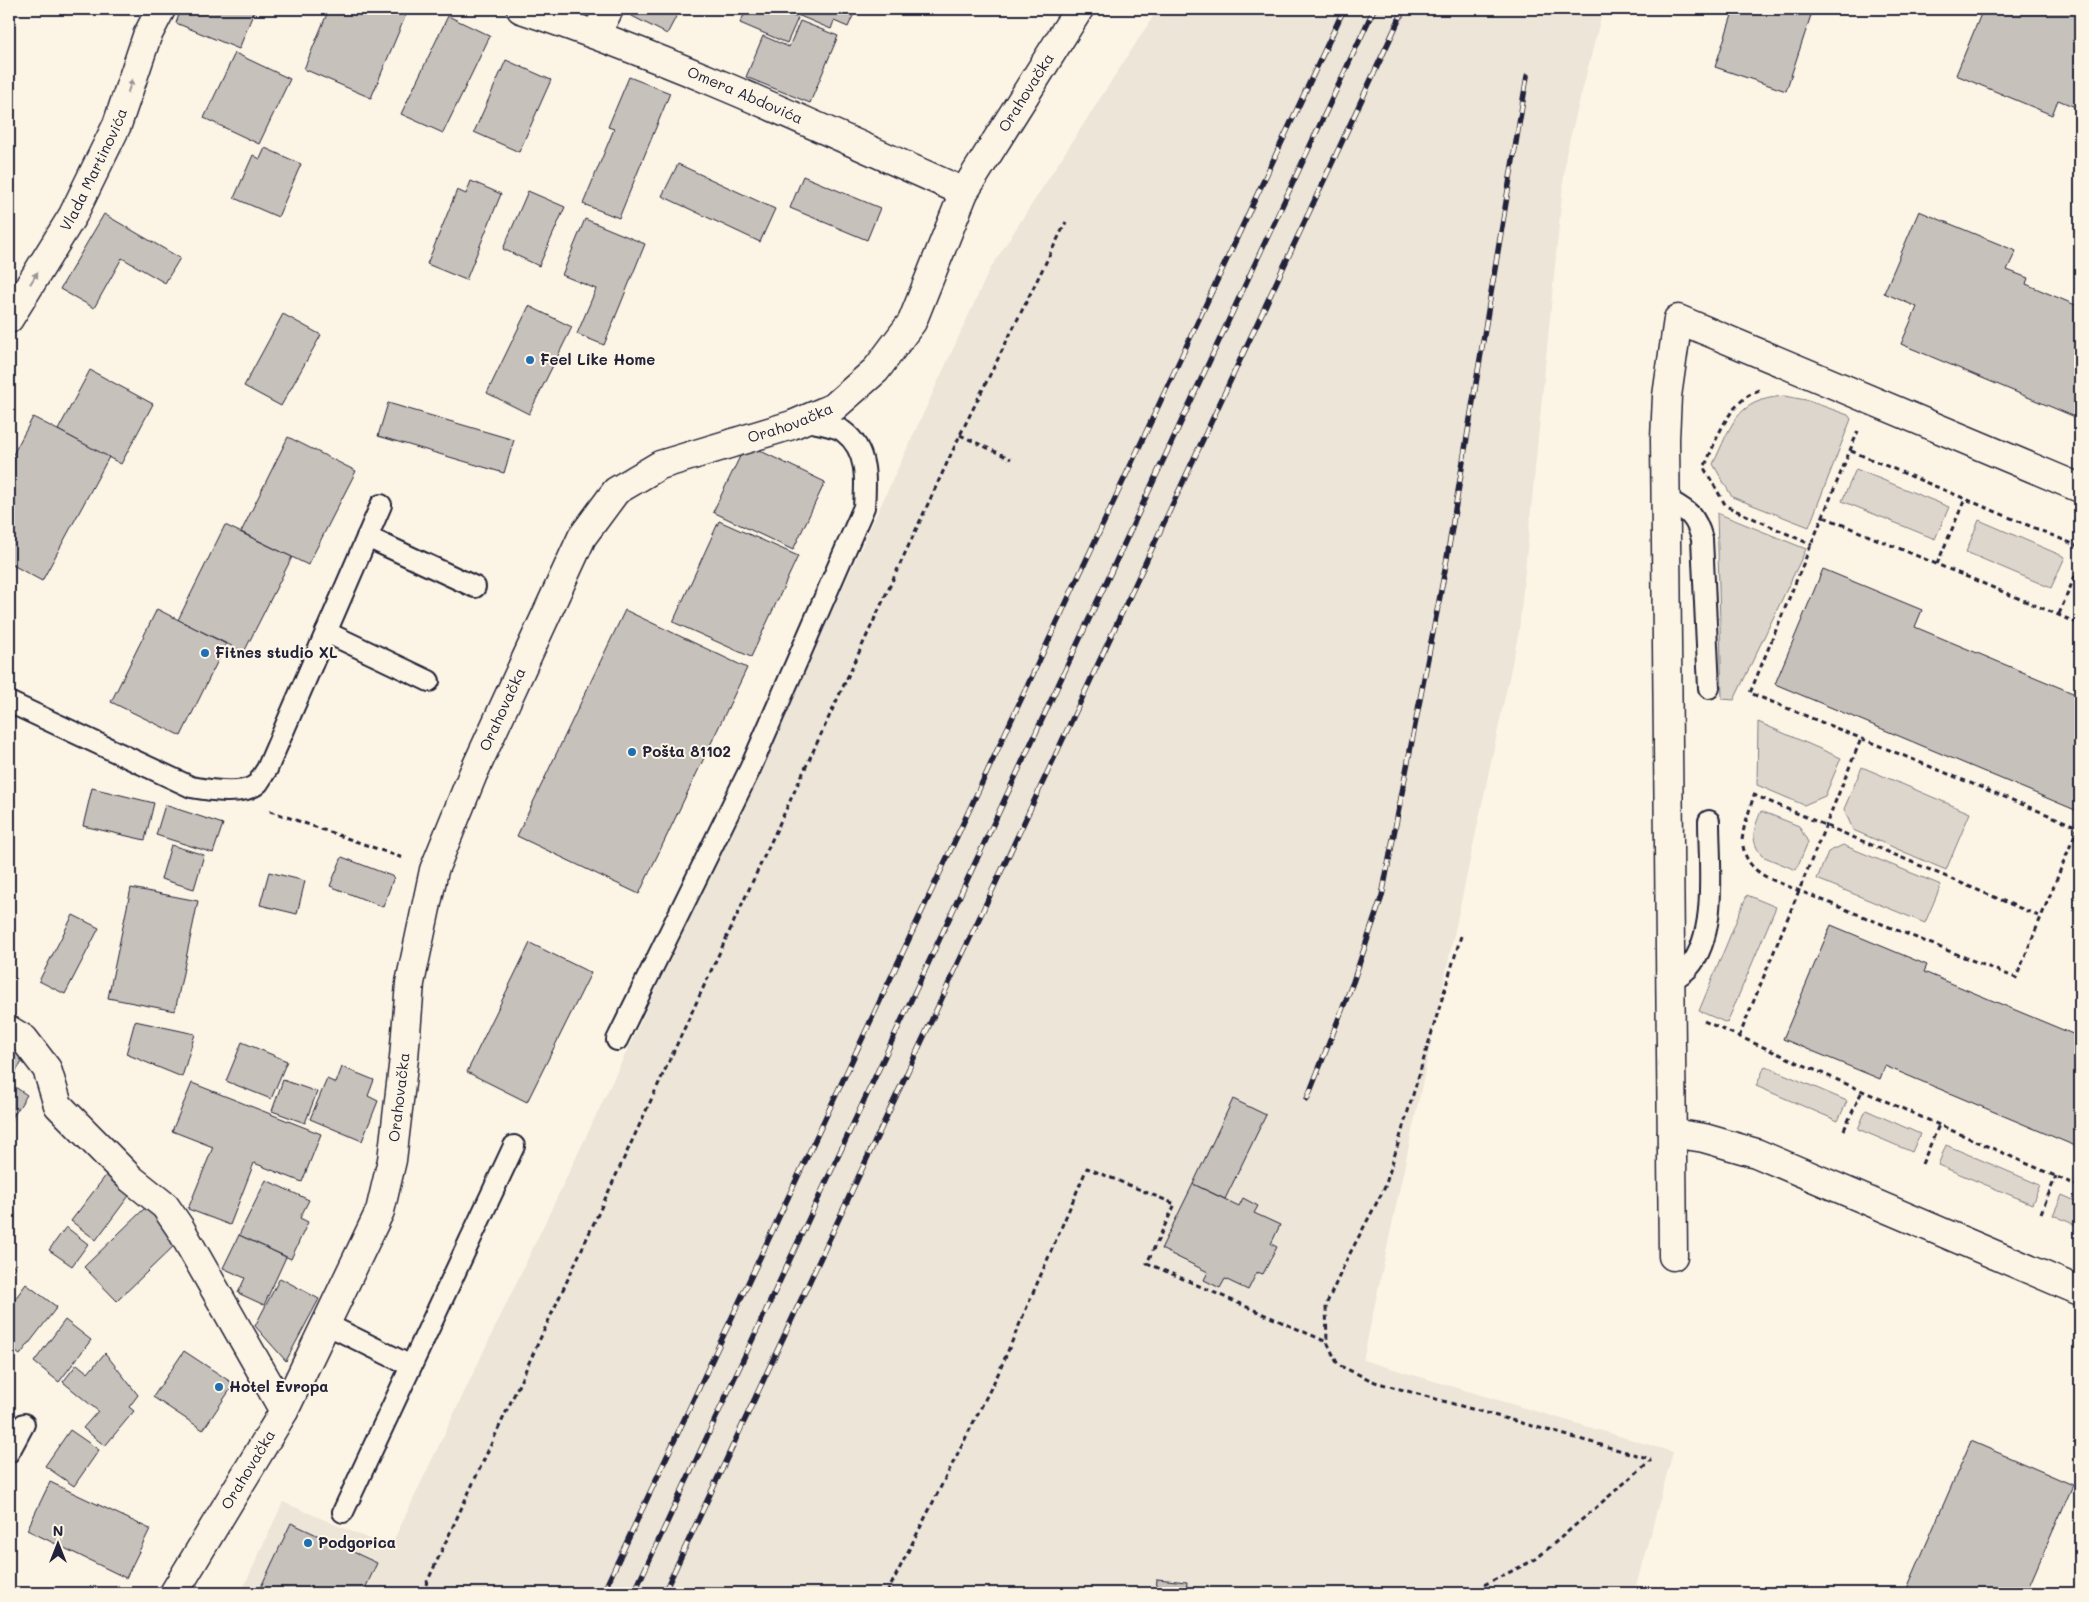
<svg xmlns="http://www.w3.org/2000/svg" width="2089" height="1602" viewBox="0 0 2089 1602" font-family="Mali,sans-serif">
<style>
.built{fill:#ece5d8}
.green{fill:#dcd6cc;stroke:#7f7c84}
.building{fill:#c6c1bb;stroke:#22223b}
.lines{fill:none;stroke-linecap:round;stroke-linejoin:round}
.service-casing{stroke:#22223b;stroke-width:24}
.minor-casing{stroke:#22223b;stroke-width:31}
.path{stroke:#22223b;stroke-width:3;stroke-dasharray:5 4;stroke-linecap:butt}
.service{stroke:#fcf5e5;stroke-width:20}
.minor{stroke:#fcf5e5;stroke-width:28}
.rail-casing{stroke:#22223b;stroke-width:5.5}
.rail{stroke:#fcf5e5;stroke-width:4;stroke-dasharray:11;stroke-linecap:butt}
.oneway{fill:#9a9698}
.poi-dot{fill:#1f6fb2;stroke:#fcf5e5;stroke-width:2}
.labels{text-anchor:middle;stroke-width:4;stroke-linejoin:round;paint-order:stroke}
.street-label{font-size:15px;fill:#22223b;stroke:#fcf5e5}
.poi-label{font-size:15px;font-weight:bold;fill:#22223b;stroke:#fcf5e5;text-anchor:start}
</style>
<rect width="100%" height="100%" fill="#fcf5e5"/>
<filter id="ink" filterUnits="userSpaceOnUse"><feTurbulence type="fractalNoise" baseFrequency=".02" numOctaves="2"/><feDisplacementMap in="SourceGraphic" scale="10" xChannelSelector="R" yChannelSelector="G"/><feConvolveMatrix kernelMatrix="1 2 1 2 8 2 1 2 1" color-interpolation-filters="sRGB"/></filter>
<g filter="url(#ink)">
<!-- built -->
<polygon class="built" points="1158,9 1603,9 1566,154 1519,631 1363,1360 1673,1452 1634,1593 241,1593 283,1502 390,1548 694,910 990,269"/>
<!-- green -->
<g class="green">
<path d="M1784 396 1806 400 1848 415 1851 419 1809 527 1732 497 1713 464C1732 425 1735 400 1784 396Z"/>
<polygon points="1856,469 1949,507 1935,539 1842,501"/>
<polygon points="1717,513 1806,549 1734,700 1722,699"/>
<polygon points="1979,520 2065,557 2051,588 1966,552"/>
<polygon points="1758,722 1841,758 1825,796 1804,805 1757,785"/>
<polygon points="1862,767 1970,813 1946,870 1853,830 1844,809"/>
<path d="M1761 811 1799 826 1808 842 1796 870 1762 856C1749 839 1754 829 1761 811Z"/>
<polygon points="1843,845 1941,885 1925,923 1817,879 1828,852"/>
<polygon points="1747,895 1776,907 1727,1023 1699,1011"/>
<polygon points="1765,1066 1847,1101 1838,1121 1756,1086"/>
<polygon points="1866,1110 1920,1134 1912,1152 1858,1129"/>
<polygon points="1946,1145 2040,1185 2032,1204 1938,1165"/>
<polygon points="2062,1195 2080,1203 2080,1227 2053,1215"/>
</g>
<!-- building -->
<g class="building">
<polygon points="181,9 255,9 239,49 176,23"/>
<polygon points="329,9 398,9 407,12 371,98 304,69"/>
<polygon points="630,9 680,9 667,34 628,14"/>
<polygon points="747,9 776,9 798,18 787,43 740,23"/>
<polygon points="783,9 856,9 848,27 834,21 831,29"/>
<polygon points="1734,9 1813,9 1786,91 1715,67"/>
<polygon points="1983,9 2080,9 2080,109 2058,100 2052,115 1956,75"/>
<polygon points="448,16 490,36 443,133 401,114"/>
<polygon points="800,21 838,36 810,103 746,77 763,36 789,47"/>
<polygon points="235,53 290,79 259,144 204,118"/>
<polygon points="506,60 551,80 519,152 474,132"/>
<polygon points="629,77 670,93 619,218 583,204 614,129 608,127"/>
<polygon points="265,148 301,164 278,217 234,198 253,155 260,159"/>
<polygon points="678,164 775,209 760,242 662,196"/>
<polygon points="803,176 880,208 867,240 790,208"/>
<polygon points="471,181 501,194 466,280 427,264 457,190 466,194"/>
<polygon points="528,191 565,207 539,266 503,249"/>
<polygon points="1919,211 2016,251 2007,270 2028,278 2026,284 2080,307 2080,419 1901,344 1917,307 1884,293"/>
<polygon points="104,214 180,258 165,283 122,258 94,308 60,289"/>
<polygon points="585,219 645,244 604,345 577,334 596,289 562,275"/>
<polygon points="529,306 572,327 529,414 487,393"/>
<polygon points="283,314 321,335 281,406 244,386"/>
<polygon points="90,370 153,404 121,464 58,430"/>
<polygon points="388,403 514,440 504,473 378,436"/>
<polygon points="33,417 109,457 42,581 9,563 9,462"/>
<polygon points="288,437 356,471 308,565 241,532"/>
<polygon points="746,444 825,482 793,550 713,512"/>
<polygon points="719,521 798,556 751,657 673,622"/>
<polygon points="225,525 292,557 244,652 178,620"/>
<polygon points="1823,569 1922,610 1915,627 2080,696 2080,812 1775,684"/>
<polygon points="157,609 226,644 181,736 111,702"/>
<polygon points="625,610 747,668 639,894 517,836"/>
<polygon points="92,788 154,803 145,840 83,826"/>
<polygon points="165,805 223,824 213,853 156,835"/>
<polygon points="171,845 204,855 194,889 161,879"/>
<polygon points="342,857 394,877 383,907 330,886"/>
<polygon points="269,872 305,881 297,914 260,905"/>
<polygon points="131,888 198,901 175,1011 108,998"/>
<polygon points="73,915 99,928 65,994 39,981"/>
<polygon points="1831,925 1927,965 1924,972 2080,1037 2080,1148 1885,1066 1880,1079 1783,1039"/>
<polygon points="530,943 591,973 527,1102 467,1072"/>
<polygon points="135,1021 195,1034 182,1077 126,1054"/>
<polygon points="242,1042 287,1061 271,1099 226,1081"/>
<polygon points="9,1048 24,1059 9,1082"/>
<polygon points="342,1067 374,1080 368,1096 378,1101 362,1141 310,1119 327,1079 336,1083"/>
<polygon points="283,1080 317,1092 305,1123 272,1111"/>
<polygon points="9,1083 27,1095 9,1123"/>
<polygon points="192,1083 321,1134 302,1182 254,1163 230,1225 188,1209 213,1147 172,1131"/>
<polygon points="1233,1099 1266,1115 1225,1199 1193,1184"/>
<polygon points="107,1174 131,1193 96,1240 71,1221"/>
<polygon points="266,1180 309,1200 300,1218 308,1222 291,1259 239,1235"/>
<polygon points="1193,1184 1239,1206 1243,1198 1258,1206 1254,1213 1280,1225 1271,1244 1277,1247 1263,1274 1257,1272 1248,1290 1225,1279 1220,1288 1204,1280 1208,1272 1161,1249"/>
<polygon points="147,1206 180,1240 117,1301 84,1267"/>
<polygon points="66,1227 88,1244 72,1266 49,1250"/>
<polygon points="239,1235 286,1257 264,1305 238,1293 245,1278 223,1268"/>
<polygon points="9,1262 15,1267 9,1276"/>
<polygon points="280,1278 319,1299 286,1361 255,1326"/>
<polygon points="26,1284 57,1307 20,1355 9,1347 9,1307"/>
<polygon points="65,1320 91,1340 59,1382 34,1362"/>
<polygon points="184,1351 234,1384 203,1430 153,1397"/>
<polygon points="105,1353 138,1395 129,1407 134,1411 105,1446 83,1428 98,1411 63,1382 77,1364 88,1373"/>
<polygon points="70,1430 99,1450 74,1486 45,1466"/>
<polygon points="1971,1441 2073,1485 2026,1593 1905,1593"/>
<polygon points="50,1482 150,1529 126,1578 27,1530"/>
<polygon points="291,1523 377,1563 363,1593 258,1593"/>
<polygon points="1157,1579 1187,1582 1186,1593 1156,1593"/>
</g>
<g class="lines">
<!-- service casing -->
<g class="service-casing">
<g id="service">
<path d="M1665 498C1687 511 1695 513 1702 539L1709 688"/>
<polyline points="367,537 475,587"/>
<polyline points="326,632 429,681"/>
<path d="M9 702 191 787C208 790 245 796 258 783 261 779 264 773 267 769L381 505"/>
<path d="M1670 982C1676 977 1684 973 1689 967 1718 935 1709 862 1709 821"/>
<path d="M617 1040 750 769 864 507C866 481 868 450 844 432 837 426 814 423 804 420"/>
<polyline points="326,1324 411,1366"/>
<polyline points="9,1452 24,1424"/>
<polyline points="343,1512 514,1146"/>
</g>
</g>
<!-- minor casing -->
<g class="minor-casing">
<g id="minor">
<path id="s1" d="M521 9C673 59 818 127 964 192"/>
<polyline points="596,34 609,9"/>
<path id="s2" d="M9 319 73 215 117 125 147 36 161 9"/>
<polyline points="9,1030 24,1039 47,1069 58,1105 130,1178 165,1206 180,1228 284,1411"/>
<polyline points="1672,1133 1704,1138 1756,1153 2080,1291"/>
<polyline points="1673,1256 1665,439 1667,396 1678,319 2080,488"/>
<path id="s3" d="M174 1593 284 1411 380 1211 392 1160 404 1058 410 983 434 870 473 774 582 537 616 491 660 465 792 425 834 407 876 370 912 322 964 192 1079 9"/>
</g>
</g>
<!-- path -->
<g class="path">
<path d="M1759 390C1727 403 1717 439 1704 468L1726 506 1812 545"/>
<polyline points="960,435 1011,459"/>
<polyline points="1851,451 2080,547"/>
<polyline points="1824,517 2080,624"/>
<polyline points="1937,564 1965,499"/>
<polyline points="2059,614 2080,564"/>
<polyline points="270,811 403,858"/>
<polyline points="1742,840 1744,828 1754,795 2041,917"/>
<path d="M1743 846C1746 863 1755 871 1770 879L2016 978 2078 827 1750 693 1858 431"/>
<polyline points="1461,936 1385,1187 1347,1259 1326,1305 1327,1342 1338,1365 1375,1382 1651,1459"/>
<polyline points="1704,1021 2080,1187"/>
<polyline points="1739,1037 1861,739"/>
<polyline points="1844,1130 1862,1091"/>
<polyline points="1922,1164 1939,1125"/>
<polyline points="2041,1213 2056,1176"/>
<polyline points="422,1593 960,435 1066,222"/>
<polyline points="887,1593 998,1374 1087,1168 1175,1204 1147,1263 1327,1342"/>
<polyline points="1468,1593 1536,1559 1651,1460"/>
</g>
<!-- service -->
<use href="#service" class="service"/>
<!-- minor -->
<use href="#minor" class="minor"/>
<!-- rail casing -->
<g class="rail-casing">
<g id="rail">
<polyline points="1307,1099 1353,982 1382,896 1445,570 1527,76"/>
<polyline points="603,1593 1344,9"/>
<polyline points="634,1593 1374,9"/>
<polyline points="664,1593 1404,9"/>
</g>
</g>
<!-- rail -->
<use href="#rail" class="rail"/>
</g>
<!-- one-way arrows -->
<defs><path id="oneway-solid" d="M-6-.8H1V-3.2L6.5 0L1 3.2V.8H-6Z" transform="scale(1.25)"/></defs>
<g class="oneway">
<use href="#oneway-solid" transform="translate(130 86) rotate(-71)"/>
<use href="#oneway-solid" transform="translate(34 278) rotate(-58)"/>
</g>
</g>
<!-- markers -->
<g class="poi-dot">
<circle cx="530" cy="360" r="5"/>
<circle cx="205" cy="653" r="5"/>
<circle cx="632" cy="752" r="5"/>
<circle cx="219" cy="1387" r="5"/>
<circle cx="308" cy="1543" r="5"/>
</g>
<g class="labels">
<!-- street labels -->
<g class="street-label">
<text dy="5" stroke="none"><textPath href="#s3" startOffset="1810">Orahovačka</textPath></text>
<text dy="5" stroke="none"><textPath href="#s1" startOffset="240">Omera Abdovića</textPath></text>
<text dy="5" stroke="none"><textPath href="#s2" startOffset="172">Vlada Martinovića</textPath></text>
<text dy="5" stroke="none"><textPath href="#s3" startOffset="1390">Orahovačka</textPath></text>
<text dy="5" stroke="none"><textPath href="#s3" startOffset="955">Orahovačka</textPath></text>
<text dy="5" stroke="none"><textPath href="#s3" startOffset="550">Orahovačka</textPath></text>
<text dy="5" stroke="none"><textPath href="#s3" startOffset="144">Orahovačka</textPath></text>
</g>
<!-- poi labels -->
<g class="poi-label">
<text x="540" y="365">Feel Like Home</text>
<text x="215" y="658">Fitnes studio XL</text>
<text x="642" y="757">Pošta 81102</text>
<text x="229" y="1392">Hotel Evropa</text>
<text x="318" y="1548">Podgorica</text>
</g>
</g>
<!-- margin -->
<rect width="2089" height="1602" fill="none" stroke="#fcf5e5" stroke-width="30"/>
<rect x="15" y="15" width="2059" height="1572" fill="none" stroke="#22223b" stroke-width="2" filter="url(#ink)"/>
<!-- north arrow -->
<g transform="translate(58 1544)" stroke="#fcf5e5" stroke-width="4" paint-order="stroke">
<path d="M0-4L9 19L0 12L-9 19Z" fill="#22223b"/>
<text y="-8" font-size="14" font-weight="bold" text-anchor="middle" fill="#22223b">N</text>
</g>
</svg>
